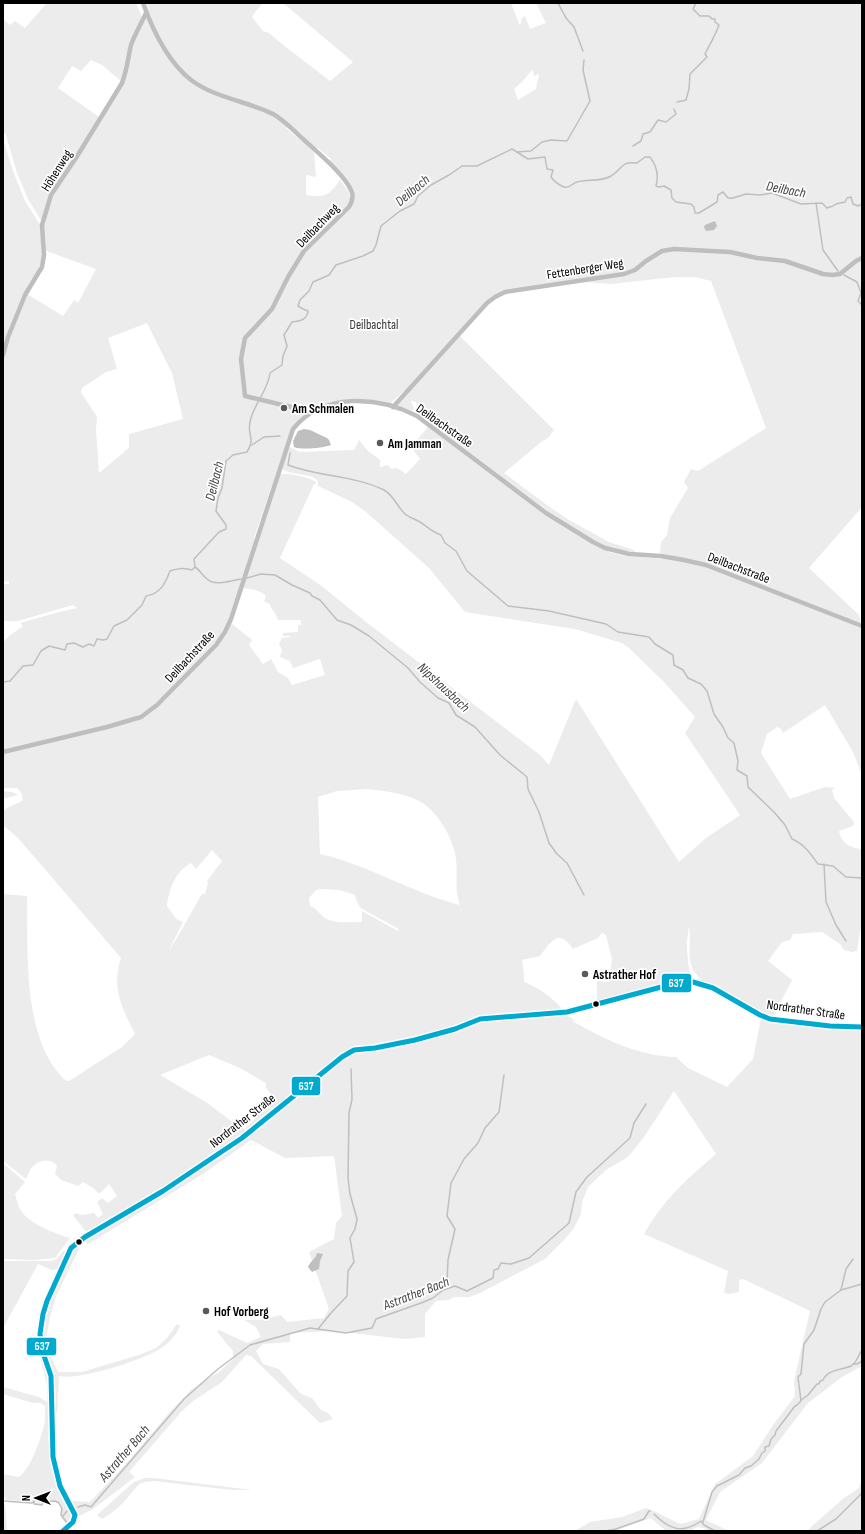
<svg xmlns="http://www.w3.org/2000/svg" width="865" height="1534" viewBox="0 0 865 1534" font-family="'Sofia Sans Condensed',sans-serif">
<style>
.green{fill:#ececec;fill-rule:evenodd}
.water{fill:#bfbfbf}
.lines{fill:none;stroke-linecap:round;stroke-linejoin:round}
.stream{stroke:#bfbfbf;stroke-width:1.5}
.minor{stroke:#bebebe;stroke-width:4.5}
.secondary{stroke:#b8b8b8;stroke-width:7}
.bus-1-casing{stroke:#fff;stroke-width:8}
.bus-1{stroke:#00a9ce;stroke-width:5}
.poi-dot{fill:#595959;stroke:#fff;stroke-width:1.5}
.bus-dot{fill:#000;stroke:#fff;stroke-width:1.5}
.labels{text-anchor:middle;stroke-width:3.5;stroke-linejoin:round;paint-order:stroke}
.street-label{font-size:13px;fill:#000;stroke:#fff}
.park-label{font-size:13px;fill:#333;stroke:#fff}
.poi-label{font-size:13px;font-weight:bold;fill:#000;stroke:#fff;text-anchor:start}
.water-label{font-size:14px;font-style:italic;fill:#444;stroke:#fff}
.line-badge{stroke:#fff;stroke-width:1.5}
.badge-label{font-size:11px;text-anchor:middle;font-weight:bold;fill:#fff}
</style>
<rect width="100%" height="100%" fill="#fff"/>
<!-- green -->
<g class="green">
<polygon points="47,3 136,3 142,17 121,81 102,65 91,60 81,71 72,66 58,88 99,117 75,157 50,195 42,222 28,199 17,173 6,135 3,130 3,19 10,25 15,21 25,28"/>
<path d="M146 3H263L255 12 252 17 263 31 269 33 282 44 330 81 353 62 283 3H511L520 26 522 18 525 16 530 29 546 23 536 3H862V507L809 568 859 615 862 629V775L853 752 825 705 783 733 781 729 777 727 767 734 761 753 790 799 825 787 835 788 832 790 834 798 854 822 853 826 839 831C841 843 850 848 862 849V929L860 930 857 951 852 952 844 950 840 944 822 932 793 934 790 940 782 942 768 961 792 980 776 1011 775 1018 754 1009 702 980C682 964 693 946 689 926L687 940V951L690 978 597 1001V981L609 982 612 959 606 935 602 933 598 938 573 949C559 928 551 941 540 956L522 960 524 974V982C538 987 552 997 562 1009L561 1011 565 1015 572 1018 574 1022C606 1040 639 1056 676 1057L688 1068 727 1087 753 1059 761 1019 842 1028H862V1366L842 1377 808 1403 762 1463 720 1492 706 1520 729 1531H708L704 1528 698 1527 689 1531H672L665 1530 651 1518 614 1531H575L590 1522 622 1517 646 1508 656 1512 680 1524 699 1519 715 1484 753 1456 773 1425 795 1396 794 1381 810 1311 743 1279 739 1280V1292L729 1294 724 1293 728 1271 644 1234C663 1200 687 1179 716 1154L674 1091 644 1137 628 1157 606 1170 588 1187 582 1202 581 1214 574 1228 564 1240 545 1259 480 1293 469 1297H454L448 1300 436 1301 425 1314V1337L405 1339 333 1331 290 1333V1342L263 1344 256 1351 263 1364 279 1369 301 1394 312 1398 321 1410 328 1413 333 1419 320 1423 251 1356 246 1355 222 1382 193 1401 181 1412 129 1472 135 1477 93 1509 77 1517 70 1501 90 1502 125 1465 169 1413 192 1389 219 1372 233 1359V1351L217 1332 219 1330 247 1343 261 1337 256 1327 244 1320H261L281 1315 287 1322 324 1318 329 1309 309 1252 334 1239 336 1223 342 1216 334 1156 285 1158 251 1140 203 1174 88 1244 85 1241 251 1135 266 1124 263 1118 250 1130 162 1188 86 1232 73 1215 76 1213 82 1215 94 1213 98 1218 103 1214 97 1202 102 1198 108 1203 117 1196 109 1184 100 1193H98L93 1188 83 1182 78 1186 61 1180 55 1174 57 1166C51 1157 39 1160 32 1167 29 1170 28 1176 26 1179L3 1161V894L27 896C28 948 23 1027 56 1070 60 1074 63 1081 69 1081L122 1047 135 1034C122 1008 111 988 121 958L37 860 18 838 3 825V813L5 809 22 801C24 795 21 792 17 788H3V754L108 729 142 718 217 646 228 632 231 623 252 640 249 645 263 664 271 659 278 672 288 678 292 685 325 675 320 659 293 668 290 661 280 657 282 650 279 644 282 638 290 637V636H283V633L298 632V625H301V620H278L274 611 271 608 270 604 264 601 266 596C261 590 251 589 243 588L280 474C288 473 309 477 316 482V484H314L280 558 323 587 366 622 540 755 549 765 576 699 679 862 706 838 740 815 685 733 695 717 665 683 629 648 622 643 575 629 465 612 429 568 366 512 352 502 318 486C318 483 318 481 316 479 312 474 288 475 281 468L289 447 300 452 354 450 359 440 367 450 380 460V467L388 465 391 469 397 468 406 474 420 459 411 447 428 427 545 514 592 544 612 553 625 556 667 559V555L660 553 661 542 667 535 670 518 688 488 684 482 691 469 698 471 766 428 711 281 695 277H675L611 284 570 281 497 295 459 335 554 430 548 438 541 442 504 473 547 505 569 520 609 542 634 550 635 552C609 562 517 488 494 471 470 453 445 435 421 416L420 410 416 402 411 401 414 408 412 411 398 406 397 404 406 389 390 404C351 399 309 393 289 436L254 538 255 539 230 617 224 631 212 646 156 703 141 714 120 722 3 750V643L9 636 23 626 20 623 59 612 77 608 73 605 18 621H3V584H9V581L3 582V139L13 171 25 201 41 226 42 259 38 270 21 298 6 338 27 294 63 316 74 300 78 303 96 269 44 250 43 226 51 196 75 164 94 130 114 99 138 31 149 12ZM533 69 534 76 539 74 536 89 518 100 514 89 522 82ZM290 125 316 149 318 148 331 159 329 162 351 191 350 198 349 192 340 180C329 195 326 198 306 195V175L316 177 314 152 286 128ZM147 323 172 373 183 419 129 434V448L99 473 96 430 97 417 81 392 82 388 106 372 117 369 108 338ZM367 789C384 791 404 793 419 801 437 810 454 839 456 859 458 874 454 890 460 905 412 893 369 865 320 854L318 797 337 791ZM212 850 222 861 207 881 208 883 205 894H202C197 902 172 948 169 950L183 922 176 919 167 906C169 889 175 872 191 863L196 869ZM321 889 340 890 355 895C356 899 357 903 360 907 361 909 394 926 399 929L398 931 362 911V922C350 922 335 924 325 918 319 914 317 908 310 906L309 898 316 890ZM209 1055 240 1068 266 1083V1088L275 1099 245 1129 235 1124 206 1102 160 1075Z"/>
<polygon points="3,791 12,792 18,795 3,799"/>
<path d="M3 1163 25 1182 15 1194C17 1200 18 1207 22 1212 30 1224 56 1234 70 1238L55 1258 33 1260 3 1259Z"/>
<path d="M78 1247 79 1249 56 1296 50 1317 47 1334 49 1353 58 1372H82L139 1355 156 1348 167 1338 177 1324 180 1326C176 1336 169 1343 160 1349 143 1360 78 1381 59 1376L57 1413 55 1412C49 1377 37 1338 50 1302 56 1284 66 1266 74 1249Z"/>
<polygon points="63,1251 66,1252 57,1269 52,1270 38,1264 3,1328 3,1261 52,1261 58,1258"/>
<path d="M41 1353 48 1377 51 1451 71 1512V1516L67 1524 63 1520 60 1513 62 1507C57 1499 51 1502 42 1502L41 1504H35L34 1500 31 1502 6 1500 4 1496V1503H3V1474L19 1477C31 1468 42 1437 45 1421 45 1416 45 1411 45 1406L41 1403H33L3 1394V1387L39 1397 47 1402V1384L39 1354Z"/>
<polygon points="145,1478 154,1478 252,1490 232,1490 154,1481 145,1482 139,1484 123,1503 109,1515 102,1519 97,1515 134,1482"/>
<polygon points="862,1479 862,1531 808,1531 812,1526 844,1498 859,1488"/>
<polygon points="3,1505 5,1505 7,1531 3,1531"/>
</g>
<!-- water -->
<g class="water">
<polygon points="715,221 717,226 714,230 706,231 704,227 705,225"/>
<path d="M304 429 310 430 327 438 329 440 331 445C324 448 301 450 294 447L293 441 298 431Z"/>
<path d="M317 1253 323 1254 320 1261 319 1269 312 1272 308 1267C310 1261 316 1259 317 1253Z"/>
</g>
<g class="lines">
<!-- stream -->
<g class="stream">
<polyline points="558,3 566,18 574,27 583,51"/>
<path d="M677 102 686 100 689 89 690 74 707 57 705 54C710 44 715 36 719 25L715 22V19H712L709 16H700L693 9 696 3"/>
<polyline points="633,146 641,141 643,134 650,132 658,120 666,122 676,114 674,109"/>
<polyline points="517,152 531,151 542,142 551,140 567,141 590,101 583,70 584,60"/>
<polyline points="816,203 823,250 838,271"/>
<polyline points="844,275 857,282 861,293 858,301 862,305"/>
<polyline points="252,445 264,437 280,436"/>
<path d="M290 453 288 465C319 477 353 475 384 490 394 496 397 506 404 513 408 517 415 519 420 522 428 527 432 532 441 535L445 543 456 551 467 571 508 606 549 611 606 624 618 632 649 637 655 644 673 655 674 665 683 670 688 678 701 684 707 691 714 714 723 727 728 738 734 743 738 761 737 770 747 776 748 787 774 812 785 825 792 839C804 844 810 853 818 864L833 866 846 877 862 878"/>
<path d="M195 567C200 570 202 575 207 579 216 587 231 580 242 579"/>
<polyline points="247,578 261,574 275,575 292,585 310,593 312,596 320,600 337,620 351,625 369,636 408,668 420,682 438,698 449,703 456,715 475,727 500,755 527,777 528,789 539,812 549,843 557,854 567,863 584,895"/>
<path d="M3 682 10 681 23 666 33 665 41 651 49 646 65 650 67 644 74 643 83 647 89 644 94 646 97 639 103 640 107 639 114 626 127 620 142 605 146 596C160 594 165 584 170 571 178 568 183 568 192 570L195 567 194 559 219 532 226 529V525L216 511 218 498 222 488 226 461 233 455 247 452C256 438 247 436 250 422 253 405 268 391 270 373L282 365 283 356 287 346 284 335 292 322C300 321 307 320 308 311L303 309 298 306 300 300 309 291 313 282 329 275 336 265 363 256 373 251 376 245 381 226 400 211 414 204 418 196 431 185 449 175 462 166H477L512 149 528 159 545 157 547 169 553 170 551 177C554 181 559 185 564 187 570 189 572 183 577 182 588 179 601 182 611 176 624 168 620 161 637 163L645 157H650C657 166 659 175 656 186L659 187 664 186 671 190 672 198 676 202 691 204 694 207 695 213H699L717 202 718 195 723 192 728 198H733L746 194 760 195 772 193 801 204 822 203 827 208 833 206 836 204 845 202 847 198 851 197 853 204 858 206 862 204"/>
<polyline points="824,864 826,902 836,925 846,941"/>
<polyline points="443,1289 447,1283 448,1260 455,1229 447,1216 451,1183 464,1159 478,1143 485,1128 499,1112 504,1075"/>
<polyline points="841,1290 862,1284"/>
<polyline points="318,1329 331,1313 347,1296 348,1271 354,1262 350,1238 355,1229 357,1219 350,1194 348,1178 349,1113 352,1099 351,1069"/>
<polyline points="853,1364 857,1364 862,1361"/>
<path d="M801 1400 808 1395 817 1384H819L820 1381 823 1380C828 1369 842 1370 851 1366 857 1363 858 1355 862 1350"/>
<polyline points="3,1501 32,1503 34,1501 34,1504 42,1505 43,1502 55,1501 59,1503 62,1509 61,1515 68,1524"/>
<polyline points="78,1507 85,1505 91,1507 184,1399 218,1369 250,1345 310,1328 346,1333 372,1328 376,1319 421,1303 433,1298 443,1290 455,1286 467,1291 493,1278 494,1270 498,1269 501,1263 511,1264 529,1258 569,1223 576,1192 587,1177 630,1138 634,1123 646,1104"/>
<path d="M654 1514C670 1530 682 1534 701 1521L704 1525 715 1531"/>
<polyline points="63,1516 67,1511"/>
<polyline points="703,1522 712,1492 717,1486 739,1475 745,1468 751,1466 759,1459 762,1453 765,1451 765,1447 769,1446 771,1439 775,1435 776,1431 795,1406 797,1405 801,1401 798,1377 801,1374 804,1344 814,1330 821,1309 825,1302 841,1290 846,1269 853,1259"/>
<polyline points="605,1531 616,1529 644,1519 649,1511 650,1511"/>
<polyline points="817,1531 836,1519 862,1493"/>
</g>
<!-- minor -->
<g class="minor">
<path d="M143 3C153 31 167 61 191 80 215 98 247 101 273 114 284 120 294 131 303 139 317 152 343 173 351 190 354 196 352 202 349 207L304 251 288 277 272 309 245 338 241 359 245 396 312 412"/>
<path d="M3 355 8 337 25 295 42 267 44 255 42 225 51 195 76 158 122 83C127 70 128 58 131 45 135 34 141 24 146 13"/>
<polyline points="393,407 487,303 495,297 505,292 624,274 635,270 646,261 662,251 674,249 730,252 757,258 785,261 823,274 832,275 840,274 856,261 862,258"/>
<path d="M3 752 107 727 141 717 157 705 216 645 225 632 231 619 293 429C323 392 378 396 417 416L546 513 593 542 605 548 629 554 661 556 684 560 706 565 862 626"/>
</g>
<!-- secondary -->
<path class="secondary" d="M63 1531 73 1522 75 1515 60 1486 53 1457 51 1376 42 1350 40 1334 43 1314 47 1301 71 1248 85 1237 163 1191 242 1138 342 1057 354 1050 375 1048 415 1040 455 1029 480 1019 567 1012 684 981C707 980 740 1004 760 1015L770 1019 830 1026 862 1027"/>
<!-- bus-1 casing -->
<g class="bus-1-casing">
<polyline id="bus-1" points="63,1531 73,1522 75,1515 60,1486 53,1457 51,1376 42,1350 40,1334 43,1314 47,1301 71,1248 85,1237 163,1191 242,1138 342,1057 354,1050 375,1048 415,1040 455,1029 480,1019 567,1012 684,981 693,982 713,988 760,1015 770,1019 830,1026 862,1027"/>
</g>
<!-- bus-1 -->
<use href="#bus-1" class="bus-1"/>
</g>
<!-- markers -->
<g class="poi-dot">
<circle cx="284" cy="408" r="4"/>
<circle cx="380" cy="443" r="4"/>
<circle cx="585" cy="974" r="4"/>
<circle cx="206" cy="1311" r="4"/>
</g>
<g class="bus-dot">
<circle cx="596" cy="1004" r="3.5"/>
<circle cx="79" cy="1242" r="3.5"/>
</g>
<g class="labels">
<!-- street labels -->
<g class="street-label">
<text transform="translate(56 170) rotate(-58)" y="5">Höhenweg</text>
<text transform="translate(317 225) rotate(-46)" y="5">Deilbachweg</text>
<text transform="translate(585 268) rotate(-9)" y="5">Fettenberger Weg</text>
<text transform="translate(445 425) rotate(35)" y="5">Deilbachstraße</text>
<text transform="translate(739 567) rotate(21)" y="5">Deilbachstraße</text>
<text transform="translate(189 656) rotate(-47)" y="5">Deilbachstraße</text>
<text transform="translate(806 1009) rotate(8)" y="5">Nordrather Straße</text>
<text transform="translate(242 1120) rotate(-38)" y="5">Nordrather Straße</text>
</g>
<!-- park labels -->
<g class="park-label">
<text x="374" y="329">Deilbachtal</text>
</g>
<!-- poi labels -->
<g class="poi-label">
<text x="292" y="413">Am Schmalen</text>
<text x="388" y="448">Am Jamman</text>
<text x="593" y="979">Astrather Hof</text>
<text x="214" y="1316">Hof Vorberg</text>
</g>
<!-- water labels -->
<g class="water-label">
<text transform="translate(786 189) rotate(11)" y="5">Deilbach</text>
<text transform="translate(412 190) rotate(-40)" y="5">Deilbach</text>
<text transform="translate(214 481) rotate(-76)" y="5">Deilbach</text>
<text transform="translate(444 687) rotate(43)" y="5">Nipshausbach</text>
<text transform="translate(416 1293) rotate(-21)" y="5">Astrather Bach</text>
<text transform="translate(124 1453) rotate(-49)" y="5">Astrather Bach</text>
</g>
</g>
<g class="line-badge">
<rect x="661" y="973" width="31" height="20" rx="4" fill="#00a9ce"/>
<rect x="291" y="1076" width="30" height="20" rx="4" fill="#00a9ce"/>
<rect x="26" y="1337" width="31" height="19" rx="4" fill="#00a9ce"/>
</g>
<g class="badge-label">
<text x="676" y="987">637</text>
<text x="306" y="1090">637</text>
<text x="42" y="1350">637</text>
</g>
<!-- border -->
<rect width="865" height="1534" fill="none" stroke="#000000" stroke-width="8"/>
<!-- north arrow -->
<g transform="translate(36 1498) rotate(270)" stroke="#ffffff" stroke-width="3" paint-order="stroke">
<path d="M0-3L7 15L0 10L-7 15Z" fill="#000000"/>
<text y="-6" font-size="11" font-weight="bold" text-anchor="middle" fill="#000000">N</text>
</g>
</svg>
